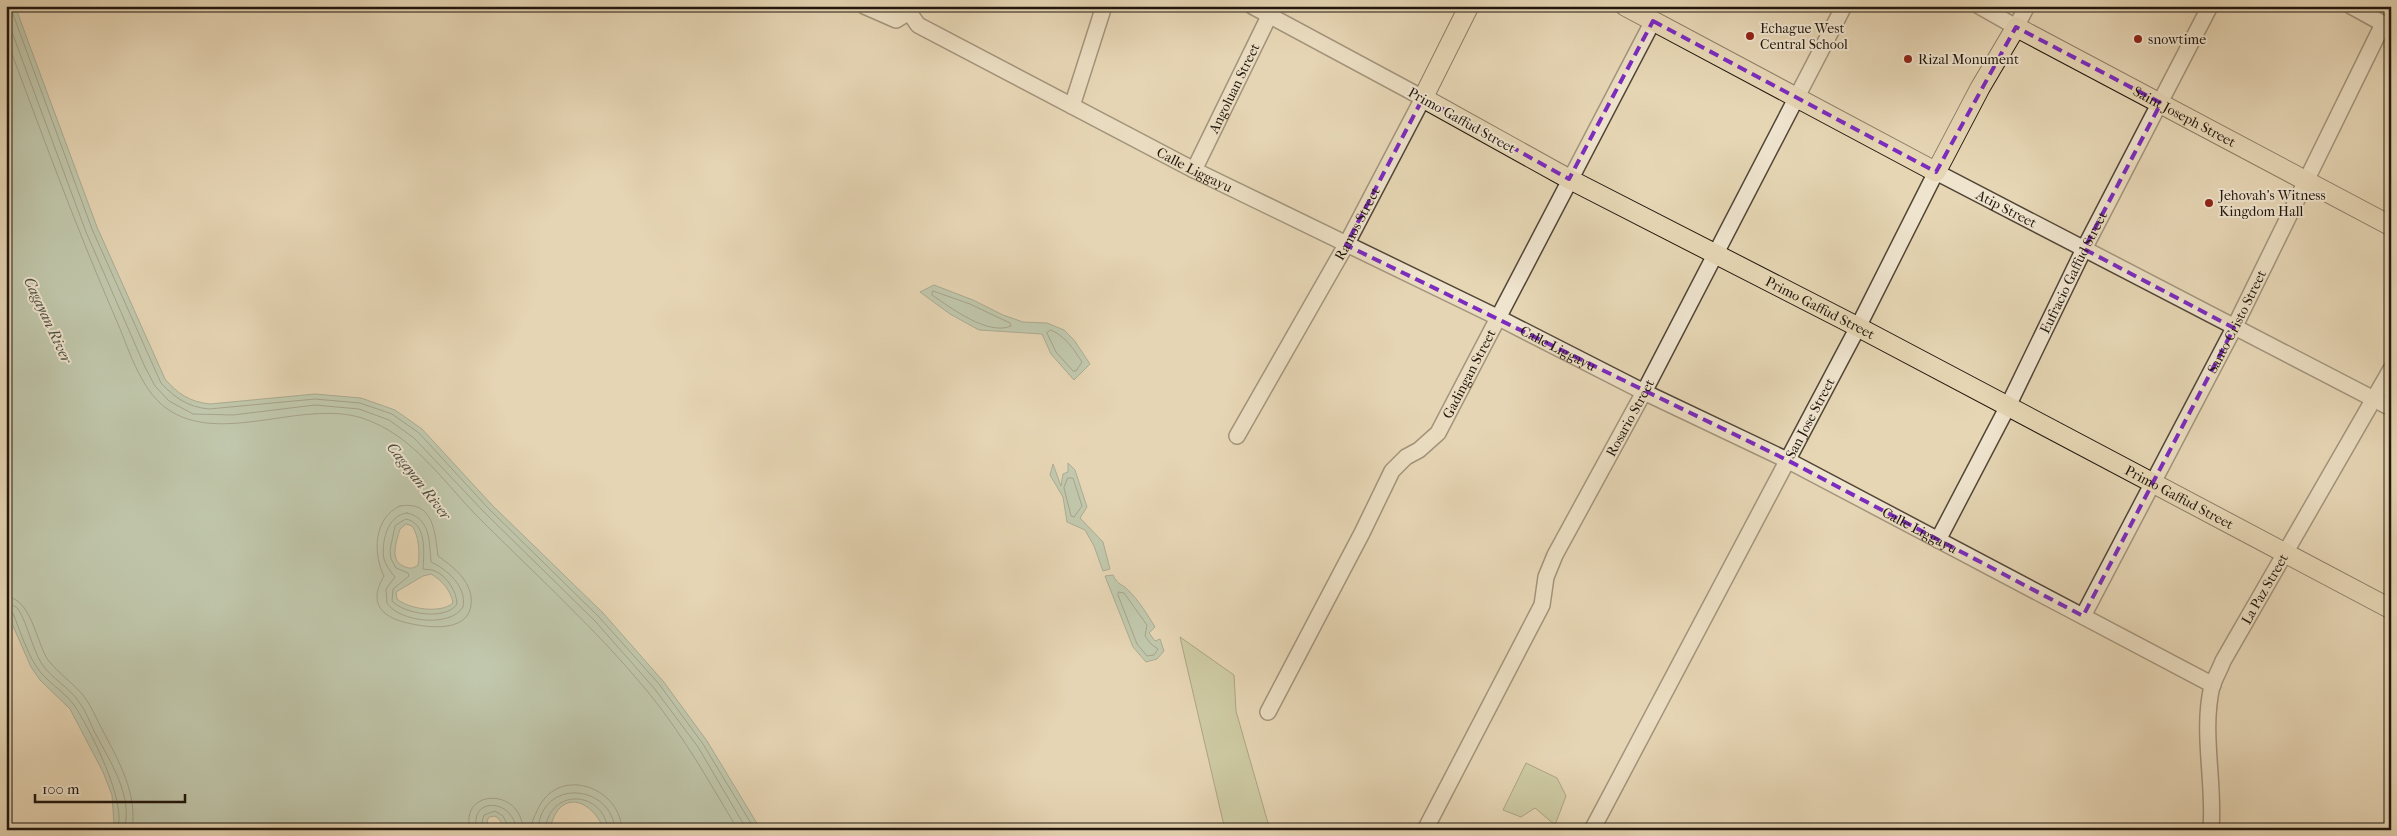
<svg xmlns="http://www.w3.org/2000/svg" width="2397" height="836" viewBox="0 0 2397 836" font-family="'IM FELL French Canon',serif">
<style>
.green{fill:#b1be90;stroke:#686a4e}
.water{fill:#97baa7;stroke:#677869;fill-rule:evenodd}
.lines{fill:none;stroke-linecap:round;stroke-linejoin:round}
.shore{stroke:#5c685a;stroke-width:1}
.minor-casing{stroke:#524637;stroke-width:18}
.major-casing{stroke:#20160d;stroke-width:21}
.minor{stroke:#efe4ce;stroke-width:15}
.major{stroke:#e6d6b4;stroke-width:19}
.marked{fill:none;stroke:#7b2cbf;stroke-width:4;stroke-dasharray:10 6;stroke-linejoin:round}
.poi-dot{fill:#8f2418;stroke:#efe4ce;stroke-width:2}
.labels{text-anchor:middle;stroke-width:4;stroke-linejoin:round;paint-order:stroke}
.poi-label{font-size:14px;fill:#20160d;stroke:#efe4ce;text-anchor:start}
.street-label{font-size:14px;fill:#20160d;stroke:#efe4ce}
.water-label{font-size:15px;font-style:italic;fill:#4a4f43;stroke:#efe4ce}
</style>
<rect width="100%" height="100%" fill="#e6d6b4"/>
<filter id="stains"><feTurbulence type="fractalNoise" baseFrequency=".004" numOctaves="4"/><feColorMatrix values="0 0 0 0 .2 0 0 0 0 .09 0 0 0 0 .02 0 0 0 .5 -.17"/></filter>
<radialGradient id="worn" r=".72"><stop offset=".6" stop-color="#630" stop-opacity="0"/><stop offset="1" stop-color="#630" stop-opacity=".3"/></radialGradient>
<!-- green -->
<g class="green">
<polygon points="1180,637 1234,675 1236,711 1270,830 1225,830"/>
<polygon points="1526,763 1557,778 1566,796 1555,825 1535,808 1521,817 1503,810"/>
</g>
<!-- water -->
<g class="water">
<path d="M6 6H15L97 227 165 379C178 394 190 402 210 404L315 394 361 398 395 410 422 429 492 505 603 613 663 681 707 741 761 830H604C599 815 580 793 562 806 555 811 552 822 549 830H506L499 819 495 816 489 817 487 821 490 830H111L114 825 112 795 103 772 70 709 40 680 31 667 6 610ZM406 524 412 526C419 536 420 553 418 565 413 569 409 569 403 566 389 560 397 540 400 529ZM431 574C442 580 451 591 453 603 441 614 408 609 397 599L396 592 423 576Z"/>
<polygon points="934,285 973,300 1003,315 1023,322 1047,323 1064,330 1074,340 1090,364 1074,380 1051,354 1042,334 979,330 950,314 920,292"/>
<polygon points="1068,463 1075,470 1087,507 1080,518 1103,542 1110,569 1103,571 1094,546 1085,530 1067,522 1063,497 1050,475 1053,464 1061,486 1063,474 1068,472"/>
<path d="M1113 575C1118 586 1122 583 1129 591 1139 601 1147 614 1155 627L1149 633 1155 641 1160 639 1164 651 1157 659 1146 662 1133 647 1105 576Z"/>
</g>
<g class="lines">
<!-- shore -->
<g class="shore">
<path d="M10 6 92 229 161 383C175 398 188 407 209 409L315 399 360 403 392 414 419 433 488 508 599 617 659 684 703 744 755 830"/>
<polyline points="6,16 86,232 145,367 155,386 169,401 193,414 233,415 315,405 359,409 389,420 414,438 484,512 595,621 654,688 698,747 747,830"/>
<path d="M6 38C41 131 75 225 115 317 128 346 139 388 166 408 219 447 301 399 362 418 414 435 443 482 480 519 537 576 597 630 648 692 683 735 710 783 738 830"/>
<path d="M933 291 970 304 1010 323 1011 326C988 336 951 308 932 295Z"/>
<path d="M1051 330C1066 337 1073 348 1082 362L1076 371H1073L1056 352 1047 333Z"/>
<polygon points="1068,478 1073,478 1082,506 1074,517 1071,516 1064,488"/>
<path d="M400 506C434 500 435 533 438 556 452 566 468 578 471 596 475 629 440 629 418 625 390 621 364 609 384 576 373 554 373 518 400 506Z"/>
<path d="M407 513C431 518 429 542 431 562 447 569 467 587 463 607 450 628 399 622 387 603L386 589 395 577C391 572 386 566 384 559 381 543 387 515 407 513Z"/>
<path d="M406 519C427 523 424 552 423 569 427 570 431 569 435 571 447 576 457 592 457 604 446 621 404 614 392 601L393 589 409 576 408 573 396 568 391 559 390 550 395 526Z"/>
<polygon points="1119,592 1124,593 1147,625 1145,636 1151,644 1158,649 1154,655 1147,656 1137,644 1118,595"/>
<path d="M6 597C31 597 36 642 48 660 58 673 73 683 83 695 91 705 96 718 102 729 118 760 138 793 132 830"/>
<path d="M6 604C10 604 14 605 17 608 26 618 32 649 42 664 52 679 69 687 79 702 86 711 90 723 95 733 110 761 134 797 124 830"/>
<path d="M6 610 13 613C20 631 26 650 36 666 46 682 63 690 74 705 89 727 129 805 117 830"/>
<path d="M470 830C459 788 522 787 523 830"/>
<path d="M477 830C468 796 514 798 516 830"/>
<polyline points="484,830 482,822 484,815 495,811 503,816 510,830"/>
<path d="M531 830C531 823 534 817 537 811 556 765 620 785 622 830"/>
<path d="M538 830C541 777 612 784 615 830"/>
<path d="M545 830C550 786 604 791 608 830"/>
</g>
<!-- minor casing -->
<g class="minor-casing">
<g id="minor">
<polyline points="864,6 896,20 909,12"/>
<path id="s1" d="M910 6 909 12 918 25 1194 170 1497 317 1644 392 1787 460 2213 685"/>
<polyline points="1979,6 2016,27 2027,6"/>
<polyline points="2351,6 2391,28"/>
<polyline points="1072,106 1104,6"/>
<path id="s2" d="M1194 170 1274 6"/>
<path id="s3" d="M1237 436 1346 245 1423 98 1252 6"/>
<path id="s4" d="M1938 540 2008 406 2084 249 2210 6"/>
<path id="s5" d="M2083 616 2234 328 2383 24"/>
<path id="s6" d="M1268 712 1362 533 1392 471 1406 457 1419 450 1438 433 1653 21"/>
<path id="s7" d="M1425 830 1542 605 1546 577 1555 555 1644 392 1844 6"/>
<path id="s8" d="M1592 830 1858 327 1936 172 2391 408"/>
<path id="s9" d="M2211 830C2215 782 2201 733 2212 686 2215 678 2220 669 2223 661L2391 369"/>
</g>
</g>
<!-- major casing -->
<g class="major-casing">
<g id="major">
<path id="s10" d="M1469 6 1423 98 1569 179 1858 327 2391 609"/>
<path id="s11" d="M1625 6 1936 172 1980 88 2016 27 2391 226"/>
</g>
</g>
<!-- minor -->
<use href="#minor" class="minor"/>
<!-- major -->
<use href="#major" class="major"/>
</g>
<!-- marked area -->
<path d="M0 0H2397V836H0ZM1653 21 1936 172 2016 27 2161 103 2084 249 2234 328 2083 616 1787 460 1346 245 1423 98 1569 179Z" fill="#e6d6b4" fill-opacity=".55" fill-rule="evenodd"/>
<path class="marked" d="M1653 21 1936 172 2016 27 2161 103 2084 249 2234 328 2083 616 1787 460 1346 245 1423 98 1569 179Z"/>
<!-- markers -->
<g class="poi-dot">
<circle cx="1750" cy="36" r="5"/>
<circle cx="2138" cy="39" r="5"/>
<circle cx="1908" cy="59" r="5"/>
<circle cx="2209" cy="203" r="5"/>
</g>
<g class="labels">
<!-- poi labels -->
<g class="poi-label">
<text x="1760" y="33">Echague West<tspan x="1760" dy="16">Central School</tspan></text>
<text x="2148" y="44">snowtime</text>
<text x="1918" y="64">Rizal Monument</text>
<text x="2219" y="200">Jehovah's Witness<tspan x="2219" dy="16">Kingdom Hall</tspan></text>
</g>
<!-- street labels -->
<g class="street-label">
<text dy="5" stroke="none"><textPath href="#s2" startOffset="91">Angoluan Street</textPath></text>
<text dy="5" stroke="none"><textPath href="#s11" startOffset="709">Saint Joseph Street</textPath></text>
<text transform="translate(1462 120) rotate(29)" y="5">Primo Gaffud Street</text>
<text dy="5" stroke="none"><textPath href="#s1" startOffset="334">Calle Liggayu</textPath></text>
<text dy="5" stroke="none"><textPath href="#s8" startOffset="822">Atip Street</textPath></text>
<text dy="5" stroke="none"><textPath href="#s3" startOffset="244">Ramos Street</textPath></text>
<text dy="5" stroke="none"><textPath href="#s4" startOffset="300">Eufracio Gaffud Street</textPath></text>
<text dy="5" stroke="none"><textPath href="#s10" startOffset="552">Primo Gaffud Street</textPath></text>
<text dy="5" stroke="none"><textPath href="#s5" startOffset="332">Santo Cristo Street</textPath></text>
<text dy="5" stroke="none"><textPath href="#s1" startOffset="739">Calle Liggayu</textPath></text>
<text dy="5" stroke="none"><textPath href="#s6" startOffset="398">Gadingan Street</textPath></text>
<text dy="5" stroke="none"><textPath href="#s7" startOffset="462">Rosario Street</textPath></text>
<text dy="5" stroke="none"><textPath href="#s8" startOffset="466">San Jose Street</textPath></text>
<text dy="5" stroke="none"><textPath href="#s10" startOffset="958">Primo Gaffud Street</textPath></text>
<text dy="5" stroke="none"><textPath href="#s1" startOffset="1144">Calle Liggayu</textPath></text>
<text dy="5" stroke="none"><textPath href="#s9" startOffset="255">La Paz Street</textPath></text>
</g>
<!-- water labels -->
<g class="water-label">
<text transform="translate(48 320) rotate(65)" y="5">Cagayan River</text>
<text transform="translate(419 481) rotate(52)" y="5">Cagayan River</text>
</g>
</g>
<!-- margin -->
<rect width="2397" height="836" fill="none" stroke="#e6d6b4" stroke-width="25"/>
<rect x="8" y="8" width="2382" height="821" fill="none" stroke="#20160d" stroke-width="2.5"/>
<rect x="12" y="12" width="2372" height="811" fill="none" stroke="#20160d"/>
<!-- scale -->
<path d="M35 794v8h150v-8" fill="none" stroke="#20160d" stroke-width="2.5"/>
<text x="42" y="794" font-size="15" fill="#20160d" stroke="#efe4ce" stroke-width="4" paint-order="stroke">100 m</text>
<rect width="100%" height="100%" filter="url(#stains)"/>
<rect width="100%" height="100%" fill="url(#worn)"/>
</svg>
